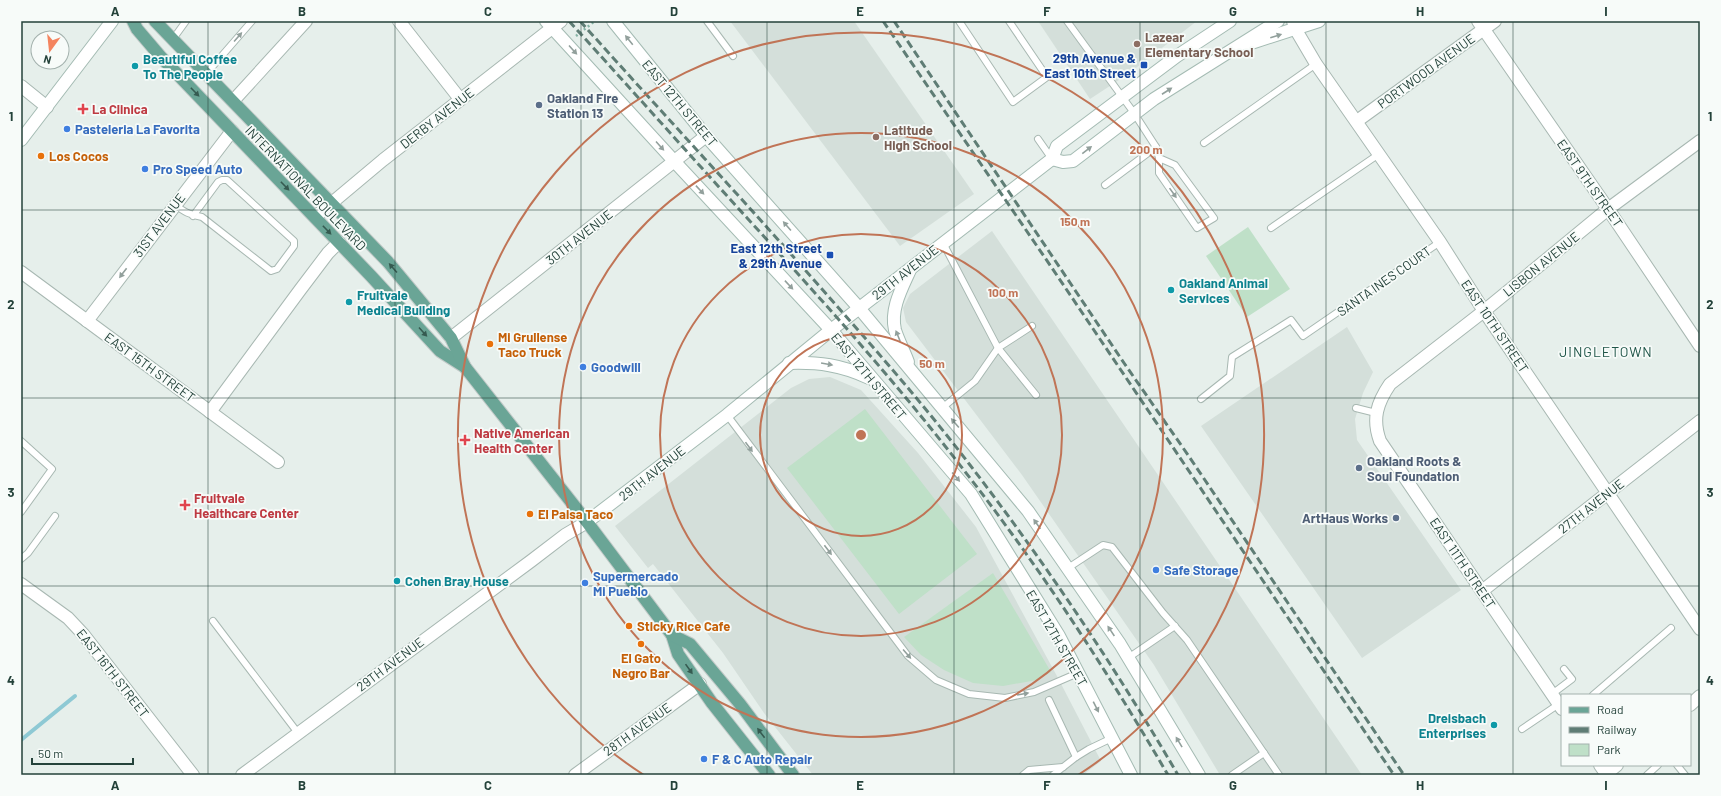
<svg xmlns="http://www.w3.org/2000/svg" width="1721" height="796" viewBox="0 0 1721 796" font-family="Barlow,sans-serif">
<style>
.built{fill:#d4dfda}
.green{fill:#bfe0c8}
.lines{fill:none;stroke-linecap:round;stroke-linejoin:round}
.stream{stroke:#8ec9d4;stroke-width:4}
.lane-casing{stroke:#a8b8b2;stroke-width:8}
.street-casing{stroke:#a8b8b2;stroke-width:14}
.secondary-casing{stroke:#a4bbb3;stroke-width:14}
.primary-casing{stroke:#c2cac8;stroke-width:14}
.path{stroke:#86b3a5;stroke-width:2.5;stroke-dasharray:2 3;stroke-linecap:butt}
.lane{stroke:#fff;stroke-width:6}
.street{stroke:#fff;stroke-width:12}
.secondary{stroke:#fff;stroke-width:12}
.primary{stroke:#6aa596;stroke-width:12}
.rail{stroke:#5f7d75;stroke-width:3;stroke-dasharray:8 4;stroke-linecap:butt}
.oneway{fill:#92a09c}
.oneway2{fill:#365b51}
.grid{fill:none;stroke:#24423a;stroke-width:1;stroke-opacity:0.55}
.ring{fill:none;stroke:#c07456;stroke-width:2}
.education-dot{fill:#8d6e63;stroke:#f7fbf9;stroke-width:1.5}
.transit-dot{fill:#1a4fb4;stroke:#f7fbf9;stroke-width:1.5}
.culture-dot{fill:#0f9aa8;stroke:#f7fbf9;stroke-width:1.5}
.service-dot{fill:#5c6f8a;stroke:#f7fbf9;stroke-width:1.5}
.health-dot{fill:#e0444e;stroke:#f7fbf9;stroke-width:1.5}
.shop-dot{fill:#3f7fe0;stroke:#f7fbf9;stroke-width:1.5}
.food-dot{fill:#e8710a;stroke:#f7fbf9;stroke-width:1.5}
.labels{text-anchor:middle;stroke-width:3.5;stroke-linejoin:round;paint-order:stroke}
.education-label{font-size:13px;font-weight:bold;fill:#785e54;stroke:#f7fbf9;text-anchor:start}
.transit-label{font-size:13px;font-weight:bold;fill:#164399;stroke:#f7fbf9;text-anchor:end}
.culture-label{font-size:13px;font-weight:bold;fill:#0d838f;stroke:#f7fbf9;text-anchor:start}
.street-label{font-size:13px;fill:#24423a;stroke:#f7fbf9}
.service-label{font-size:13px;font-weight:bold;fill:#4e5e75;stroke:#f7fbf9;text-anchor:start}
.health-label{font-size:13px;font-weight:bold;fill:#be3a42;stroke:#f7fbf9;text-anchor:start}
.shop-label{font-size:13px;font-weight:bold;fill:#366cbe;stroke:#f7fbf9;text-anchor:start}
.food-label{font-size:13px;font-weight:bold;fill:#c56008;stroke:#f7fbf9;text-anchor:start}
.neighbourhood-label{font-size:14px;letter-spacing:1px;fill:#1f5548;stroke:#f7fbf9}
.centre{fill:#c07456;stroke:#f7fbf9;stroke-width:2}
.ring-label{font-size:12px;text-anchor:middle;font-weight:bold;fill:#c07456;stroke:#f7fbf9;stroke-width:3.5;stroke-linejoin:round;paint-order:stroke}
.neatline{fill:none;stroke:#24423a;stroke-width:1.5}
.grid-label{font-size:13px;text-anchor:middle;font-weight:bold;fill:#24423a}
</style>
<rect width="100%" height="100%" fill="#e6efeb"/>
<!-- built -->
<g class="built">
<polygon points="730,21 854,21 974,194 900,246"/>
<polygon points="1038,21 1197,21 1128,74 1090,99"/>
<polygon points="992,231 1362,775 1220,775 1154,665 1022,475 906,322 903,308 910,294"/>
<polygon points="1347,327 1373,372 1363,393 1355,419 1357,440 1461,590 1362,658 1201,426"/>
<polygon points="830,377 861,390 918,453 976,527 1058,678 1101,761 1083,775 813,775 764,713 723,653 653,564 648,568 615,526 791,388 809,379"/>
</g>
<!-- green -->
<g class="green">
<polygon points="1248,227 1290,289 1247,317 1206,256"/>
<polygon points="865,409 977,554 899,614 787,468"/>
<polygon points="993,573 1051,672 1037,680 1003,686 973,683 944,670 921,655 904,637"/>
</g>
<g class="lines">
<!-- stream -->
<polyline class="stream" points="21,740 75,696"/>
<!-- lane casing -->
<g class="lane-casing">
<g id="lane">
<polyline points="707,21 733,56"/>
<polyline points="959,21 1013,102 1047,77 1009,21"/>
<polyline points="1067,21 1134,113 1156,147 1105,185"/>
<polyline points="173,39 186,21"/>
<polyline points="206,74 252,21"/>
<polyline points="1038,139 1052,159"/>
<polyline points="1204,143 1316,64"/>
<polyline points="1156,147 1159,158 1159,173 1197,228 1214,218 1175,165 1159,158"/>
<path d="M174 204C184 212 190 215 202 217L271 271 277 269 294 246V241L227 180H222L218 182 193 216"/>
<polyline points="1271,228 1379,154"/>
<polyline points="943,243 998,348 1036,395"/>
<polyline points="1201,399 1230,376 1232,357 1291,320 1303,336 1440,242"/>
<polyline points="942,408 975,381 998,348 1032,326"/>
<polyline points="1356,408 1376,413"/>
<polyline points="727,415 908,656 936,680 969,694 1005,698 1034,692 1078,673"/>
<polyline points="21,441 52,469 21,512"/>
<polyline points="21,559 28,553 55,516"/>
<polyline points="1068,568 1103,545 1112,547 1163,613 1187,640 1279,775"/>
<polyline points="213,621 298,733"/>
<polyline points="1128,658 1175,626"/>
<polyline points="1552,694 1572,679 1564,669"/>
<polyline points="1593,695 1671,628"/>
<polyline points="1049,700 1076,757 1089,749 1112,738"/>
<polyline points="1522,729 1559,704"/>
<polyline points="1677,765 1685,775"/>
<polyline points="1023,775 1029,770 1063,767"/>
<polyline points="1053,775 1076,757"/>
<polyline points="1232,775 1264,753"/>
<polyline points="1647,775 1658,765"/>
</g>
</g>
<!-- street casing -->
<g class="street-casing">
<g id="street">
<polyline points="399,21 460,99"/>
<polyline points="1293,21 1296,30 1316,64 1440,242 1484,311 1700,629"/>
<polyline points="1478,21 1608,209 1700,346"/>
<polyline points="21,86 47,107"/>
<polyline points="233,101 306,21"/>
<polyline points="1357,121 1495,21"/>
<polyline points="315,217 383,160 561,21"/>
<polyline points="21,272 278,462"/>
<polyline points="87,321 232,131"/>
<polyline points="451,338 706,136"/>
<polyline points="210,412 300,290 328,253 339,242"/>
<polyline points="21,584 68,618 83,634 193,775"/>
<polyline points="1482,591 1700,421"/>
<polyline points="1690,705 1700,696"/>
<path d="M1562 709 1380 441C1372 419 1377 403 1390 384L1484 311 1608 209 1700 141"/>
<polyline points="1600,765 1607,775"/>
<polyline points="1606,774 1617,765"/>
<polyline points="242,775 531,561 565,535 587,522"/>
<polyline points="575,775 700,684"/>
</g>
</g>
<!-- secondary casing -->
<g class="secondary-casing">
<g id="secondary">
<polyline points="546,21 674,161 831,330 971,494 1059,636 1131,775"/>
<polyline points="613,21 706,136 859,308 1028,511 1120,644 1199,775"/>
<polyline points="1248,44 1319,21"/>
<polyline points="21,140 112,21"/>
<polyline points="1052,159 1063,162 1073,161 1154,99 1278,21"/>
<path d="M908 362C904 351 898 340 895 330 890 309 902 288 910 270"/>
<path d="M789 363C818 362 842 365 869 378"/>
<polyline points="587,522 727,415 831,330 1052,159 1057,146 1177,56 1230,21"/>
</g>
</g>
<!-- primary casing -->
<g class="primary-casing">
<g id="primary">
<polyline points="133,21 137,29 160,56 371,276 440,351 465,367"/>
<polyline points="155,21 388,262 451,338 465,367 587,522 672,635 678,654 712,703 769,775"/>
<polyline points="672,635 690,644 740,704 793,775"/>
</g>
</g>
<!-- path -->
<polyline class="path" points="576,36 595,21"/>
<!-- lane -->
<use href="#lane" class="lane"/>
<!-- street -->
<use href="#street" class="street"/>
<!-- secondary -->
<use href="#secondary" class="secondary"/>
<!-- primary -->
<use href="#primary" class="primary"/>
<!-- rail -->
<g class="rail">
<path d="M569 21C629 87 688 153 748 219 822 300 896 382 963 469 1039 566 1106 669 1168 775"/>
<path d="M580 21C665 116 752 209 836 305 882 357 928 410 970 465 1046 564 1115 667 1178 775"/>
<polyline points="883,21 1052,268 1394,775"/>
<polyline points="894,21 1124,363 1188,455 1404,775"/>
</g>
</g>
<!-- one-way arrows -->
<defs><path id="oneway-solid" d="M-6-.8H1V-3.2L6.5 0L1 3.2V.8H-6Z"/></defs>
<g class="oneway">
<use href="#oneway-solid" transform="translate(1276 36) rotate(-17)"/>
<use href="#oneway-solid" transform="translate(238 37) rotate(-49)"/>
<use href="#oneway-solid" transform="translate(629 40) rotate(-129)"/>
<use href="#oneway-solid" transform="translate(573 50) rotate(48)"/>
<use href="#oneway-solid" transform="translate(1167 91) rotate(-33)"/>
<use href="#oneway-solid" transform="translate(660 146) rotate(48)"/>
<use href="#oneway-solid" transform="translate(1087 150) rotate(-38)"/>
<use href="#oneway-solid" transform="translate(700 190) rotate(47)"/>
<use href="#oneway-solid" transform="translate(1173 193) rotate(55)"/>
<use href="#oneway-solid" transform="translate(787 226) rotate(-131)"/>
<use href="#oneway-solid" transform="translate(123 273) rotate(127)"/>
<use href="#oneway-solid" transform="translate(789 285) rotate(47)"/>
<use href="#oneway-solid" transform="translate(898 336) rotate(-112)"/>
<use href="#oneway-solid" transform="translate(827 364) rotate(10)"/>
<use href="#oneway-solid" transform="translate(955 423) rotate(-130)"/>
<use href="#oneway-solid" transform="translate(749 447) rotate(54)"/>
<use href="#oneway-solid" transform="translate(956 477) rotate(50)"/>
<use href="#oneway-solid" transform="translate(1037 524) rotate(-125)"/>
<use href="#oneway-solid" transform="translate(828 550) rotate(53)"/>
<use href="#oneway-solid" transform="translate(1111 631) rotate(-124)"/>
<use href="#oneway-solid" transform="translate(907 654) rotate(49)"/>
<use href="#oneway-solid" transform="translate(1023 694) rotate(-10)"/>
<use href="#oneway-solid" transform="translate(1096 707) rotate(63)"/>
<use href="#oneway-solid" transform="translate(1179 742) rotate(-121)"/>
</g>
<g class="oneway2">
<use href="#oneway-solid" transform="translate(195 92) rotate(46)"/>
<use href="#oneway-solid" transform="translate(285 186) rotate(46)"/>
<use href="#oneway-solid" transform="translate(327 230) rotate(46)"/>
<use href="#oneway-solid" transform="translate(393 268) rotate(-131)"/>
<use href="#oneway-solid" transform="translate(423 332) rotate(48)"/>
<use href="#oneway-solid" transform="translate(689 669) rotate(55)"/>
<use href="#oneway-solid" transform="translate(761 733) rotate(-127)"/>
</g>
<!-- grid -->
<path class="grid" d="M208 21V775M395 21V775M581 21V775M767 21V775M954 21V775M1140 21V775M1326 21V775M1513 21V775M21 210H1700M21 398H1700M21 586H1700"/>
<!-- distance rings -->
<g class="ring">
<circle cx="861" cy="435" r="101"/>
<circle cx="861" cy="435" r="201"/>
<circle cx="861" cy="435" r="302"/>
<path d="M644 775A403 403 0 1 1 1078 775"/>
</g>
<!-- markers -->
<g class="education-dot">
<circle cx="1137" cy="44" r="4"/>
<circle cx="876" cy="137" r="4"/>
</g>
<g class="transit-dot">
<rect x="1140" y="61" width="8" height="8" rx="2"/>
<rect x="826" y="251" width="8" height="8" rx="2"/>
</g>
<g class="culture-dot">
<circle cx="135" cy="66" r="4"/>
<circle cx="1171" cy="290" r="4"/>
<circle cx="349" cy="302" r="4"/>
<circle cx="397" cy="581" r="4"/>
<circle cx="1494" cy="725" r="4"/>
</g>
<g class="service-dot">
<circle cx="539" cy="105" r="4"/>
<circle cx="1359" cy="468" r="4"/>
<circle cx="1396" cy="518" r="4"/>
</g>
<g class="health-dot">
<path d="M81 103h4v4h4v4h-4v4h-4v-4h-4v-4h4z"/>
<path d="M463 434h4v4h4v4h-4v4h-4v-4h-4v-4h4z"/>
<path d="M183 499h4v4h4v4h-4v4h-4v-4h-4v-4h4z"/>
</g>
<g class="shop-dot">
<circle cx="67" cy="129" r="4"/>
<circle cx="145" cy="169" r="4"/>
<circle cx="583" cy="367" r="4"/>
<circle cx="1156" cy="570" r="4"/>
<circle cx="585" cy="583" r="4"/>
<circle cx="704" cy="759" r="4"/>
</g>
<g class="food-dot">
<circle cx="41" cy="156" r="4"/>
<circle cx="490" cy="344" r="4"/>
<circle cx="530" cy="514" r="4"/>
<circle cx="629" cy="626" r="4"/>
<circle cx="641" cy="644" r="4"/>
</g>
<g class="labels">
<!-- education labels -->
<g class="education-label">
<text x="1145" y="42">Lazear<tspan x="1145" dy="15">Elementary School</tspan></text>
<text x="884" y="135">Latitude<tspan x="884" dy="15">High School</tspan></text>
</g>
<!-- transit labels -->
<g class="transit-label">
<text x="1136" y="63">29th Avenue &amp;<tspan x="1136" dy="15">East 10th Street</tspan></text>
<text x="822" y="253">East 12th Street<tspan x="822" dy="15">&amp; 29th Avenue</tspan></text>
</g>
<!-- culture labels -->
<g class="culture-label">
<text x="143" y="64">Beautiful Coffee<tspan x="143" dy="15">To The People</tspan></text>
<text x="1179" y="288">Oakland Animal<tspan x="1179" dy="15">Services</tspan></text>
<text x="357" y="300">Fruitvale<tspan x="357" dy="15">Medical Building</tspan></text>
<text x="405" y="586">Cohen Bray House</text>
<text x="1486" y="723" text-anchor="end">Dreisbach<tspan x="1486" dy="15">Enterprises</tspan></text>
</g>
<!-- street labels -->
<g class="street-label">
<text transform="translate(1426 71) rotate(-36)" y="5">PORTWOOD AVENUE</text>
<text transform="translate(680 103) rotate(50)" y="5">EAST 12TH STREET</text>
<text transform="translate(437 118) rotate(-38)" y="5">DERBY AVENUE</text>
<text transform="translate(1590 183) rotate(55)" y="5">EAST 9TH STREET</text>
<text transform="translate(306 188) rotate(46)" y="5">INTERNATIONAL BOULEVARD</text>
<text transform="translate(159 225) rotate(-53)" y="5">31ST AVENUE</text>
<text transform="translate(579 237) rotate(-38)" y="5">30TH AVENUE</text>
<text transform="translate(1541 264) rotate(-39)" y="5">LISBON AVENUE</text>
<text transform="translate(905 272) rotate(-38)" y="5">29TH AVENUE</text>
<text transform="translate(1384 281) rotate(-35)" y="5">SANTA INES COURT</text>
<text transform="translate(1495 326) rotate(56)" y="5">EAST 10TH STREET</text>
<text transform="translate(150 367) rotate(36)" y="5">EAST 15TH STREET</text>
<text transform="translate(869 376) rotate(50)" y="5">EAST 12TH STREET</text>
<text transform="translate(652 473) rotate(-38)" y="5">29TH AVENUE</text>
<text transform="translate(1591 506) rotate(-38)" y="5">27TH AVENUE</text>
<text transform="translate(1463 563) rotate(56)" y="5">EAST 11TH STREET</text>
<text transform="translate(1057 638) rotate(60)" y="5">EAST 12TH STREET</text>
<text transform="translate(390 664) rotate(-37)" y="5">29TH AVENUE</text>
<text transform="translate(113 673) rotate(52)" y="5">EAST 16TH STREET</text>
<text transform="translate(637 729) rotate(-36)" y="5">28TH AVENUE</text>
</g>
<!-- service labels -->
<g class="service-label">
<text x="547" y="103">Oakland Fire<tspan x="547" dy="15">Station 13</tspan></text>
<text x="1367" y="466">Oakland Roots &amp;<tspan x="1367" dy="15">Soul Foundation</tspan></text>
<text x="1388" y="523" text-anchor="end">ArtHaus Works</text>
</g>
<!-- health labels -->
<g class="health-label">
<text x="92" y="114">La Clinica</text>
<text x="474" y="438">Native American<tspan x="474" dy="15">Health Center</tspan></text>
<text x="194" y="503">Fruitvale<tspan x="194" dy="15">Healthcare Center</tspan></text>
</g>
<!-- shop labels -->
<g class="shop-label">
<text x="75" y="134">Pasteleria La Favorita</text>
<text x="153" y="174">Pro Speed Auto</text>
<text x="591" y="372">Goodwill</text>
<text x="1164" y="575">Safe Storage</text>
<text x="593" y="581">Supermercado<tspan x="593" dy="15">Mi Pueblo</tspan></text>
<text x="712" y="764">F &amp; C Auto Repair</text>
</g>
<!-- food labels -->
<g class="food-label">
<text x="49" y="161">Los Cocos</text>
<text x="498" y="342">Mi Grullense<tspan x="498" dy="15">Taco Truck</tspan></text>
<text x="538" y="519">El Paisa Taco</text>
<text x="637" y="631">Sticky Rice Cafe</text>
<text x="641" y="663" text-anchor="middle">El Gato<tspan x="641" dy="15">Negro Bar</tspan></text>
</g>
<!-- neighbourhood labels -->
<g class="neighbourhood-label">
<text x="1606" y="357">JINGLETOWN</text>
</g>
</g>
<circle cx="861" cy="435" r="6" class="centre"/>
<g class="ring-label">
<text x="1146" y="154">200 m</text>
<text x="1075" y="226">150 m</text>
<text x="1003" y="297">100 m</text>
<text x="932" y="368">50 m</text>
</g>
<!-- border -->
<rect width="1721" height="796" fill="none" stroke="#f7fbf9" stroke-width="44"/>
<!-- legend -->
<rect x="1561" y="694" width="130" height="72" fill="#f7fbf9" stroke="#a3b1ad"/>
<rect x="1569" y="707" width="20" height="6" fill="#6aa596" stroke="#a3b1ad"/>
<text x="1597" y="714" font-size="12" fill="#24423a">Road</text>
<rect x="1569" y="727" width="20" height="6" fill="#5f7d75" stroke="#a3b1ad"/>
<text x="1597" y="734" font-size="12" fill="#24423a">Railway</text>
<rect x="1569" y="744" width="20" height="12" fill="#bfe0c8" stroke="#a3b1ad"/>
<text x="1597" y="754" font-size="12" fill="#24423a">Park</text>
<!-- north arrow -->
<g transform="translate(50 50) rotate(195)"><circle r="19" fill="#f7fbf9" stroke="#a3b1ad"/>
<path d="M0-3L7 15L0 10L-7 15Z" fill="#f4845f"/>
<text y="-6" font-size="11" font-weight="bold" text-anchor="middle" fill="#24423a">N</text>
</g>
<!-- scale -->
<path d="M32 758v6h101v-6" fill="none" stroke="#24423a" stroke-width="2"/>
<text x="38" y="758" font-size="12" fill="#24423a" stroke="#f7fbf9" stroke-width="3" paint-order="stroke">50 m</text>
<rect x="22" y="22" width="1677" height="752" class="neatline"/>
<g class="grid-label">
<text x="115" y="16">A</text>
<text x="302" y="16">B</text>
<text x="488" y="16">C</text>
<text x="674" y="16">D</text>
<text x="860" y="16">E</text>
<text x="1047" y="16">F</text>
<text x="1233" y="16">G</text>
<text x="1420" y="16">H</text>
<text x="1606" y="16">I</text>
<text x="11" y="121">1</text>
<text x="1710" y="121">1</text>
<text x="11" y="309">2</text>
<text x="1710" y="309">2</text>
<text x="11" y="497">3</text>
<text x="1710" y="497">3</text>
<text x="11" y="685">4</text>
<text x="1710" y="685">4</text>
<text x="115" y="790">A</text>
<text x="302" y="790">B</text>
<text x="488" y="790">C</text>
<text x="674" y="790">D</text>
<text x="860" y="790">E</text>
<text x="1047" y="790">F</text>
<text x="1233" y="790">G</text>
<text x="1420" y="790">H</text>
<text x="1606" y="790">I</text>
</g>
</svg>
